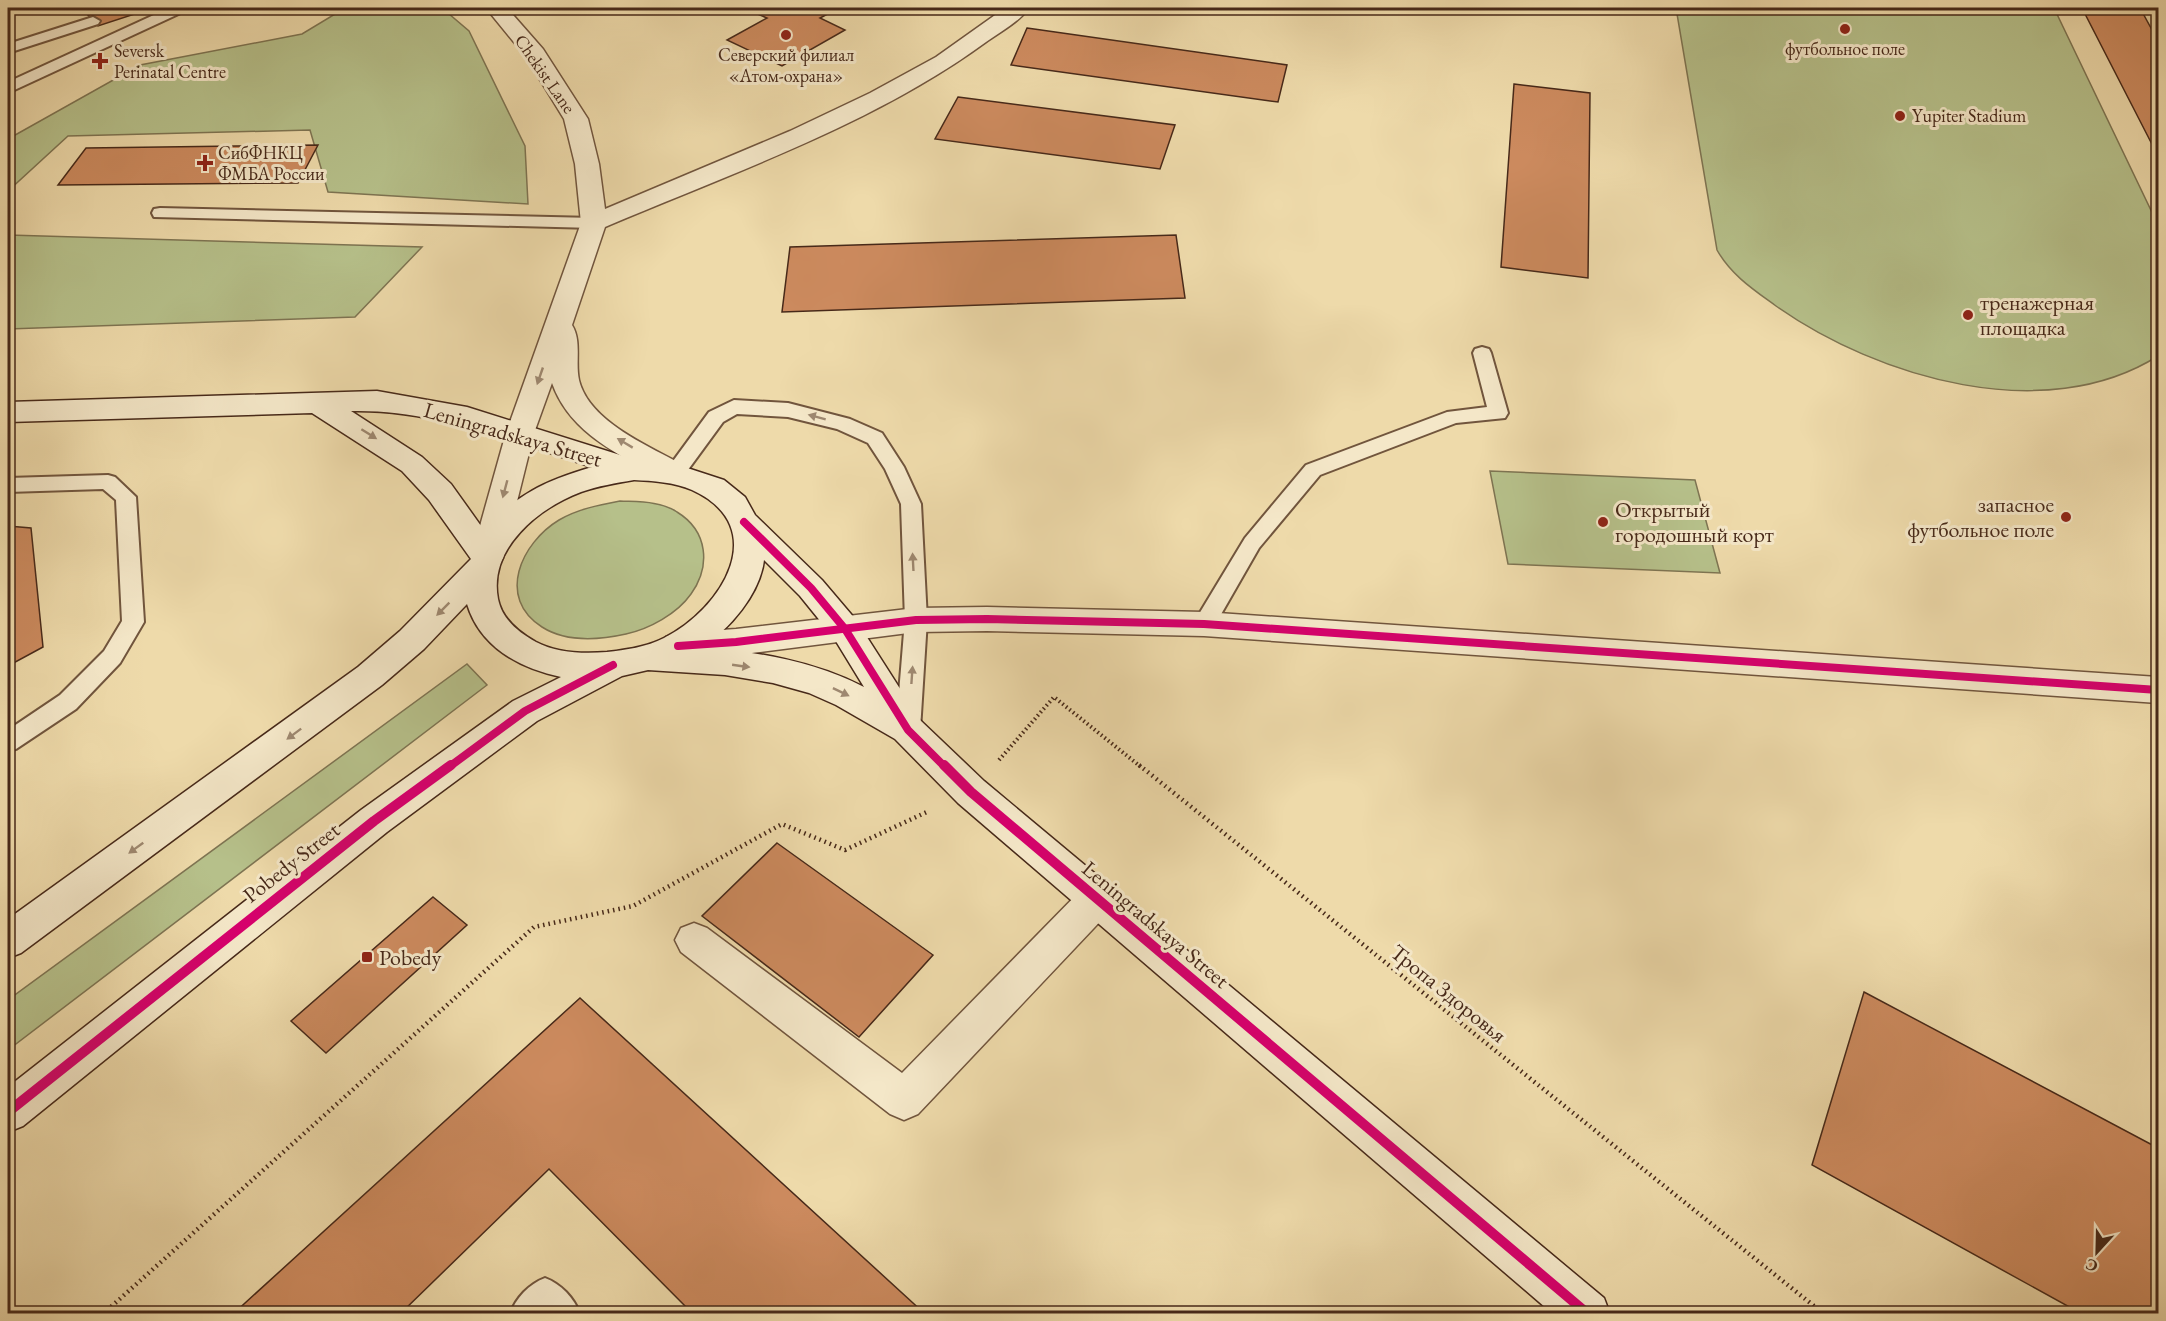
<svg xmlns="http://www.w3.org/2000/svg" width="2166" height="1321" viewBox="0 0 2166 1321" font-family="'EB Garamond',serif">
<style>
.green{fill:#b6c08a;stroke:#7e7452;stroke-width:1.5}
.building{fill:#cc8a5e;stroke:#472919;stroke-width:1.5}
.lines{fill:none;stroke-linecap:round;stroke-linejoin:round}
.lane-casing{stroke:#71553d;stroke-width:4}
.street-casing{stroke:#71553d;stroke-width:3}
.secondary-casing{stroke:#472919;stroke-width:3}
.path-far1{stroke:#472919;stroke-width:4;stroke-dasharray:1.5 3;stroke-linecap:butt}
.path{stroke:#472919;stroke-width:4.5;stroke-dasharray:1.5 4;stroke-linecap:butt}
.lane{fill:#f4e7c8;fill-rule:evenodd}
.street{fill:#f4e7c8;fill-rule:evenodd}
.secondary{fill:#f4e7c8;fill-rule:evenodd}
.cycleway-far1-casing{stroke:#f4e7c8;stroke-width:12}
.cycleway-casing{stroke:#f4e7c8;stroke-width:14}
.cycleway-far1{stroke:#d6006c;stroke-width:8}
.cycleway{stroke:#d6006c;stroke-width:10}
.oneway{fill:#9e8870}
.poi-dot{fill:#8f2418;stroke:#f4e7c8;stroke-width:2}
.labels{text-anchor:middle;stroke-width:6;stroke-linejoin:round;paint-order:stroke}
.far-poi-label{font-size:18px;fill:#472919;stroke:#f4e7c8;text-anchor:start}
.far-street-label{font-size:18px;fill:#472919;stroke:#f4e7c8}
.poi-label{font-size:22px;fill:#472919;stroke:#f4e7c8;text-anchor:start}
.street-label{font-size:22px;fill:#472919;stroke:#f4e7c8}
</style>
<rect width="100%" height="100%" fill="#eedaaa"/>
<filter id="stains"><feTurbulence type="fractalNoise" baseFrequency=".00333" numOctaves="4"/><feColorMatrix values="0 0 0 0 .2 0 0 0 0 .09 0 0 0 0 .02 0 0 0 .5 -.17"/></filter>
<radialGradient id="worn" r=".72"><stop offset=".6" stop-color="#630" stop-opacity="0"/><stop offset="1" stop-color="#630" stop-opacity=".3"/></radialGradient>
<!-- green -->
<g class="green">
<polygon points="345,8 442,8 469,31 525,146 528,204 328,192 310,130 68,136 8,191 8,139 140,65 302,34"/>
<path d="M1676 8H2054L2158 225V356C2045 427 1878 378 1776 306 1754 290 1731 275 1717 250Z"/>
<polygon points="8,235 422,247 355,317 8,329"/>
<polygon points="1490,471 1695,480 1720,573 1508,564"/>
<path d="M620 501C639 502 661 501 677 512 708 531 711 566 691 594 677 614 649 629 626 634 599 640 567 643 542 627 496 598 521 543 559 520 578 509 599 505 620 501Z"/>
<polygon points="467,664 487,685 8,1050 8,1000"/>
</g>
<!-- building -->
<g class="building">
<polygon points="111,8 153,8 98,26 88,15"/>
<polygon points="743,8 839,8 820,18 845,30 782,66 727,40 767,18"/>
<polygon points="2082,8 2140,8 2158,41 2158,156"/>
<polygon points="1027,28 1287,65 1278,102 1011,65"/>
<polygon points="1514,84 1590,93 1588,278 1501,267"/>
<polygon points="958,97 1175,125 1160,169 935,139"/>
<polygon points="318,145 298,183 58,185 86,148"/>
<polygon points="1176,235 1185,298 782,312 790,247"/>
<polygon points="8,526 31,528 43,647 8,666"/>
<polygon points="777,843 933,955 859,1037 702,916"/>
<polygon points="433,897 467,925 326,1053 291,1021"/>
<polygon points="1864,992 2158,1148 2158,1314 2082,1314 1812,1165"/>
<polygon points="580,998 925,1314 693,1314 549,1169 400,1314 233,1314"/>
</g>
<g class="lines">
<!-- lane casing -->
<g class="lane-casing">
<g id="lane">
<polygon points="169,8 187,8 185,11 8,93 8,82"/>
<polygon points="93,17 100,21 98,24 8,53 8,44"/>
<polygon points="160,208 594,218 600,219 603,223 600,227 594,228 154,217 152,213 154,209"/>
<polygon points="1482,347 1489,349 1491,353 1508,413 1505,418 1456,423 1320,475 1259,548 1212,630 1204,633 1196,630 1193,624 1245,538 1306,465 1447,412 1487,407 1473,353 1475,349"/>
<polygon points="734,400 788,403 850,419 882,433 904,467 921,504 927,620 920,730 916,737 908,740 900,737 896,730 905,620 901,504 885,469 868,443 837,429 788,417 737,414 723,422 682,478 675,480 668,478 665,473 668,468 709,412"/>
<polygon points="108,475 115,477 136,497 144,622 120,663 76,709 16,749 8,752 8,730 60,695 104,651 122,621 116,500 103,489 8,492 8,478"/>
<path d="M545 1278C561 1284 574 1298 580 1314H510C516 1298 529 1284 545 1278Z"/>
</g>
</g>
<!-- street casing -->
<g class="street-casing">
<g id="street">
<path d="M486 8H507L543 49 588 119 599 164 605 209 790 131 870 93 936 57 1005 8H1029C1019 22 1000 32 986 42 874 124 732 173 605 227L572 325C582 341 575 362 579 380 589 422 651 447 685 466L690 473 685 480 675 483 665 480C620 455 570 434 552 383L534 433 503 558 498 566 487 570 476 566 471 558 506 433 581 223 575 164 564 119 526 57Z"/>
<polygon points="987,607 1204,612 2158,677 2158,703 1204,636 987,631 916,632 736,655 678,659 666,655 662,646 666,637 678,633 736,629 916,608"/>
<polygon points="1097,882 1110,887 1116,899 1110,911 918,1114 904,1120 890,1114 681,952 675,940 681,928 694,923 707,928 902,1073 1084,887"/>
</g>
</g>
<!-- secondary casing -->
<g class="secondary-casing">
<path id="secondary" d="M377 391 467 407 636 460 675 464 724 480 745 497 755 515 822 580 856 620 920 720 984 781 1604 1298 1610 1314H1553L958 803 895 739 836 705 809 693 773 683 725 675 648 670 622 676 537 721 387 832 23 1126 8 1132V1087L361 810 513 701 561 677C519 668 480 647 467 604L424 649 382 685 21 953 8 958V919L358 667 400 631 471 559 429 500 402 471 312 413 8 422V402ZM351 411C434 409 515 442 592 467 551 479 510 495 486 533L451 484 422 457ZM634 480C653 481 674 482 692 490 773 527 722 609 664 638 647 647 625 650 607 652 583 654 557 653 536 642 518 632 502 619 498 599 488 548 539 508 581 492 598 486 616 483 634 480ZM764 560 800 596 834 638 864 687C814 661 757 652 702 647 729 630 760 594 764 560Z"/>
</g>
<!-- path-far1 -->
<polyline class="path-far1" points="999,760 1054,697 1141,767"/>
<!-- path -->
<g class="path">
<polyline points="1139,765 1824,1314"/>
<polyline points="103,1314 534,927 633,906 782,824 845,850 929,811"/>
</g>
<!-- lane -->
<use href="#lane" class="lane"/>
<!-- street -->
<use href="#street" class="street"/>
<!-- secondary -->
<use href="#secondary" class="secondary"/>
<!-- cycleway-far1 casing -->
<g class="cycleway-far1-casing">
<g id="cycleway-far1">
<polyline points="744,522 811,588 845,629 908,730 945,767"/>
<polyline points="678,646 736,642 916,620 987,619 1204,624 2158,690"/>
<polyline points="449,767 525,711 613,665"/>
</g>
</g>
<!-- cycleway casing -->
<g class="cycleway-casing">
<g id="cycleway">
<polyline points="944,765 971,792 1588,1314"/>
<polyline points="8,1112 374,821 451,765"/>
</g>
</g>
<!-- cycleway-far1 -->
<use href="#cycleway-far1" class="cycleway-far1"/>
<!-- cycleway -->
<use href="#cycleway" class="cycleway"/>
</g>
<!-- one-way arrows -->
<defs><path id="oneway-solid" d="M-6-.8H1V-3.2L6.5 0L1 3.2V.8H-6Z" transform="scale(1.5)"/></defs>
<g class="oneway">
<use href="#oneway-solid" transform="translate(540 376) rotate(109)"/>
<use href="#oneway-solid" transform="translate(817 417) rotate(-165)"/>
<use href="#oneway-solid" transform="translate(369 434) rotate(32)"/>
<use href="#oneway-solid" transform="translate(625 443) rotate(-149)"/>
<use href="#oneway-solid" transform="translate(505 489) rotate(105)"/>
<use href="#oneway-solid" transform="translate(913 562) rotate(-93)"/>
<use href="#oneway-solid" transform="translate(443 609) rotate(135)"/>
<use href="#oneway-solid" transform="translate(741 666) rotate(8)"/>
<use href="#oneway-solid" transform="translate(912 675) rotate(-86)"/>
<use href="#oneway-solid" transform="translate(841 692) rotate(26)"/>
<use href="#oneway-solid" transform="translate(294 734) rotate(143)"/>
<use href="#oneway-solid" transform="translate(136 848) rotate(144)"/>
</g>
<!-- markers -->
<g class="poi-dot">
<circle cx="1845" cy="29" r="6"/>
<circle cx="786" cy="35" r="6"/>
<path d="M97 52h6v6h6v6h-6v6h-6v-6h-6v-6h6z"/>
<circle cx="1900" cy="116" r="6"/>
<path d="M202 154h6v6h6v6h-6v6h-6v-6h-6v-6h6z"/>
<circle cx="1968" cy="315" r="6"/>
<circle cx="2066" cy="517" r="6"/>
<circle cx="1603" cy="522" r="6"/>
<rect x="361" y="951" width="12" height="12" rx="3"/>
</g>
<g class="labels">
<!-- far-poi labels -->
<g class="far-poi-label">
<text x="1845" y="55" text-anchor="middle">футбольное поле</text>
<text x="114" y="57">Seversk<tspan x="114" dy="21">Perinatal Centre</tspan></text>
<text x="786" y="61" text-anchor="middle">Северский филиал<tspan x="786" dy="21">«Атом-охрана»</tspan></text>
<text x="1912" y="122">Yupiter Stadium</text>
<text x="218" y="159">СибФНКЦ<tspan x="218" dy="21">ФМБА России</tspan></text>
</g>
<!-- far-street labels -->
<g class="far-street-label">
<text transform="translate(545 74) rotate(55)" y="6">Chekist Lane</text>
</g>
<!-- poi labels -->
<g class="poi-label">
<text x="1980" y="310">тренажерная<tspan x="1980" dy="25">площадка</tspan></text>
<text x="2054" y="512" text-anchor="end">запасное<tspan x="2054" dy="25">футбольное поле</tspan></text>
<text x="1615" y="517">Открытый<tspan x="1615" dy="25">городошный корт</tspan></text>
<text x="379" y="965">Pobedy</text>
</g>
<!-- street labels -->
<g class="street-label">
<text transform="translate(513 434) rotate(16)" y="8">Leningradskaya Street</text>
<text transform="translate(291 862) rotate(-38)" y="8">Pobedy Street</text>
<text transform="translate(1156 924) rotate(40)" y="8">Leningradskaya Street</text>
<text transform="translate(1449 993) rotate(39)" y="8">Тропа Здоровья</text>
</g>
</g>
<!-- margin -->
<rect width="2166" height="1321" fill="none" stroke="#eedaaa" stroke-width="30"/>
<rect x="9" y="9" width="2148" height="1303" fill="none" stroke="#472919" stroke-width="3"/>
<rect x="15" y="15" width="2136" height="1291" fill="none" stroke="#472919" stroke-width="1.5"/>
<!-- north arrow -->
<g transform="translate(2097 1252) rotate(202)" stroke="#f4e7c8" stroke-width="4.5" paint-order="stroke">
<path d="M0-4.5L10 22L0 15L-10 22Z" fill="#472919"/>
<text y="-9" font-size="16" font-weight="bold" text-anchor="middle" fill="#472919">С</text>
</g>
<rect width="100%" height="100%" filter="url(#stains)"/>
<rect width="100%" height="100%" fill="url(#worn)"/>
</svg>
